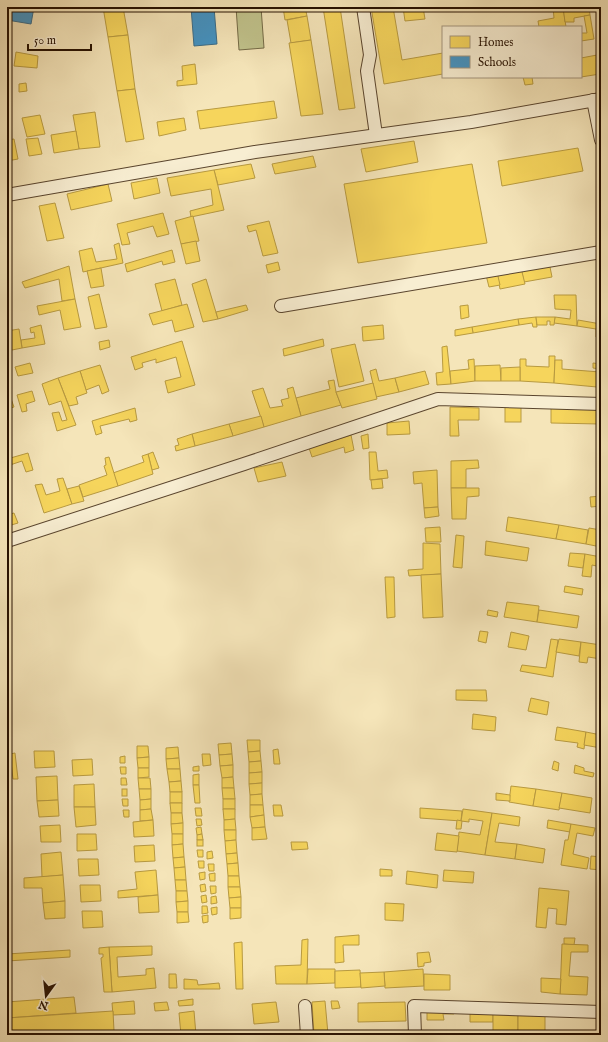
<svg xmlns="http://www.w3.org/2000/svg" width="608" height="1042" viewBox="0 0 608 1042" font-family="'IM FELL English',serif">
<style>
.park{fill:#c1c38c;stroke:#746a46}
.homes{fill:#f6d55c;stroke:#b89a40}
.schools{fill:#4393c3;stroke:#3a6c88}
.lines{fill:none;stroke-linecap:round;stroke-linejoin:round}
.minor-casing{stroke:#5a452e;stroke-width:14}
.minor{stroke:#f8eed2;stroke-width:12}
</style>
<rect width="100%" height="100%" fill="#f5e5b9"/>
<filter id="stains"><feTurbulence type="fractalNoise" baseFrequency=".005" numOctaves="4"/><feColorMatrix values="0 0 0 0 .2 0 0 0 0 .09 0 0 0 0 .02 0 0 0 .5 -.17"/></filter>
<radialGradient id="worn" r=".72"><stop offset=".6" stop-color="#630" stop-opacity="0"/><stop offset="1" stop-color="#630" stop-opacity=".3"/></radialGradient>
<!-- park -->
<polygon class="park" points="236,7 261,7 264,48 239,50"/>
<!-- homes -->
<g class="homes">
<polygon points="103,7 123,7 128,35 108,37"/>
<polygon points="283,7 305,7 307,16 285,20"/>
<polygon points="323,7 340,7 355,108 339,110"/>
<polygon points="371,7 393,7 402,60 443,53 443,74 384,84"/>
<polygon points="403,7 423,7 425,19 405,21"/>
<polygon points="553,7 563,7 566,27 539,27 538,21 554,18"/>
<polygon points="563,7 589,7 590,15 574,18 574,22 565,22"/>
<polygon points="590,15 594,39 581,41 581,33 587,33 584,16"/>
<polygon points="307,16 311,40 291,43 287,20"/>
<polygon points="128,35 135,89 117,91 108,37"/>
<polygon points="311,40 323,114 301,116 289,43"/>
<polygon points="16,52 38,56 37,68 14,66"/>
<polygon points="601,54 601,74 600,74 597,55"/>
<polygon points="597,55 600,74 581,77 581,58"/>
<polygon points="195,64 197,84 177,86 177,81 183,80 182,66"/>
<polygon points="523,77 532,77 533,84 525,85"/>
<polygon points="26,83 27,91 19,92 19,84"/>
<polygon points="135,89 144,139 126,142 117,91"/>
<polygon points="274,101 277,118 200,129 197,111"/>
<polygon points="95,112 100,147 79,149 73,115"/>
<polygon points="40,115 45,134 27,137 22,118"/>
<polygon points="184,118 186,130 159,136 157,122"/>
<polygon points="76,131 79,149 54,153 51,135"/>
<polygon points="38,138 42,154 29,156 26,139"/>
<polygon points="14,139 18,159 7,161 7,140"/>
<polygon points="414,141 418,162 366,172 361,149"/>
<polygon points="578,148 583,171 502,186 498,161"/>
<polygon points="313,156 316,167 275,174 272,164"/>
<polygon points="251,164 255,178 218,185 214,170"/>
<polygon points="472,164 487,243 358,263 344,184"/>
<polygon points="214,170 224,210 191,217 190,211 213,205 211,189 171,196 167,178"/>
<polygon points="157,178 160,193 134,199 131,183"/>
<polygon points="108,184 112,201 71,210 67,194"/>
<polygon points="55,203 64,238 47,241 39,206"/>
<polygon points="163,213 169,234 157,237 153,226 127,233 130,244 122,245 117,224"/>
<polygon points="193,216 199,241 181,244 175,221"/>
<polygon points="269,221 278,253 263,256 256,230 249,232 247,226"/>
<polygon points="196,241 200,261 186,264 181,244"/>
<polygon points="119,243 123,263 83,272 79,251 92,248 96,262 117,259 114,245"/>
<polygon points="172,250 175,262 163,265 162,261 127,272 125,264"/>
<polygon points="278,262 280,270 268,273 266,265"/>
<polygon points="549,262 552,277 524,282 521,268"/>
<polygon points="69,266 75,299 62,301 59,279 25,288 22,282"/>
<polygon points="101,268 104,286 91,288 87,271"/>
<polygon points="521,268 525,284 500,289 497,272"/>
<polygon points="497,272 500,285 489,287 486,275"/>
<polygon points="175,279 182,305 162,311 155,284"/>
<polygon points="206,279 218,319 203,322 192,284"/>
<polygon points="99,294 107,327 95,329 88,297"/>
<polygon points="554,295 576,295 577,326 554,323 555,317 570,319 571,310 555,309"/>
<polygon points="75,299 81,327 64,330 60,310 39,315 37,306"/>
<polygon points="187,304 194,327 175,332 172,320 153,325 149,314"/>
<polygon points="246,305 248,310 218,319 216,312"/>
<polygon points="468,305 469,317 461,319 460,306"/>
<polygon points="536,317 537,327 533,327 532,323 519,325 518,319"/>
<polygon points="536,317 555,317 554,325 550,325 550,321 547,321 547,325 537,325"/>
<polygon points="518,319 519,325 473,333 472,327"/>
<polygon points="578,320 601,324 601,337 596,337 596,329 577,326"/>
<polygon points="41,325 45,344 22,348 21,340 35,338 34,332 31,333 30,328"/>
<polygon points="383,325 384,339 363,341 362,327"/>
<polygon points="472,327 473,333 455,336 455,330"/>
<polygon points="19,329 22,348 7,351 7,331"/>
<polygon points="323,339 324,346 284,356 283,349"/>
<polygon points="109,340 110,347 100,350 99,342"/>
<polygon points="182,341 195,385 168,393 165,381 181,377 176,357 156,363 156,359 142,363 143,367 135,370 131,357"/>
<polygon points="355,344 364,381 339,387 331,349"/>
<polygon points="447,346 451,384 437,385 436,373 443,372 442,347"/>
<polygon points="549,356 555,356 554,383 520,381 520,359 526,359 526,366 549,367"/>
<polygon points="474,359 475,381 451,384 450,371 469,369 468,360"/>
<polygon points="555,360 562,360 562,369 600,372 597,387 554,383"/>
<polygon points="30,363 33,373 18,376 15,367"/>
<polygon points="593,363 601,364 600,369 593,368"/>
<polygon points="100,365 109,391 102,394 99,385 86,390 80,371"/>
<polygon points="500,365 501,381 475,381 475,366"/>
<polygon points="520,367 520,381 501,381 501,368"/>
<polygon points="601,367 601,388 597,387"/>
<polygon points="376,369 379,381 395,378 399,392 376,397 370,371"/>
<polygon points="80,371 87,393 76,397 78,404 69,406 58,378"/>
<polygon points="425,371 429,384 399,392 395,378"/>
<polygon points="58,378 76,425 57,431 52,413 59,412 62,421 67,420 61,401 49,405 42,384"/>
<polygon points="334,380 336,392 341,405 301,416 296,398 330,389 328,381"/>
<polygon points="373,383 377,399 342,408 336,392"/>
<polygon points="293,387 301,416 264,427 252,391 263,388 270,408 283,406 281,400 289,398 287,389"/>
<polygon points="32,391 35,401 26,404 27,411 22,412 17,395"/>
<polygon points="9,393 14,407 7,409 7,394"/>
<polygon points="450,407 479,408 479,420 458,420 459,436 450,436"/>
<rect x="505" y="407" width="16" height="15"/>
<polygon points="551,407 600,407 600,424 551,423"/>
<polygon points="135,408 137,420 130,422 129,419 100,426 102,433 96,435 92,421"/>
<polygon points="261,416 264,427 233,436 229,424"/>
<polygon points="409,421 410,434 387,435 387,423"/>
<polygon points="229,424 233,436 195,446 192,434"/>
<polygon points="192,434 195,446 176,451 175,446 179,445 177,439"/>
<polygon points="368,434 369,448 363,449 361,436"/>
<polygon points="351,435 354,450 345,453 344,447 312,457 309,448"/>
<polygon points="153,452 159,468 152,470 148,454"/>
<polygon points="369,452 376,452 378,471 387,470 388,478 370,480"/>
<polygon points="28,453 33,470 26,472 22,461 7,466 7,459"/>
<polygon points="148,454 153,474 118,486 113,473 144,462 142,456"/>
<polygon points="109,457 118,486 83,497 79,485 107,475 104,466 106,465 105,458"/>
<polygon points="478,460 479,468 466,469 466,488 451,488 451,461"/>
<polygon points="282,462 286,476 258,482 254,468"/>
<polygon points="437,470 438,507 424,508 422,483 414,484 413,472"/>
<polygon points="63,478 72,504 44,513 35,485 42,484 46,495 60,491 57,479"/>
<polygon points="382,479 383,488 372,489 371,480"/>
<polygon points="79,486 84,501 72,504 67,489"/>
<polygon points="451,488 479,488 479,496 467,497 466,519 452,519"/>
<polygon points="601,496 601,506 591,507 590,497"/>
<polygon points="438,507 439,516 425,518 424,508"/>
<polygon points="14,513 18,523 8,526 7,523 7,515"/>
<polygon points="508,517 559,525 556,539 506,531"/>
<polygon points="559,525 588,530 586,544 556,539"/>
<polygon points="440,527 441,542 426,542 425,528"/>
<polygon points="589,528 601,530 601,547 586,544"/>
<polygon points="456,535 464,536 462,568 453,567"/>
<polygon points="486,541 529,548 527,561 485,555"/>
<polygon points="423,543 440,544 441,574 409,576 408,570 423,569"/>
<polygon points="570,553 585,554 583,568 568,566"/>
<polygon points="585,554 601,557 601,567 592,565 591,577 582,576"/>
<polygon points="441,574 443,617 423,618 421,575"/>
<polygon points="385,577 394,577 395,617 387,618"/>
<polygon points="565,586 583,589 582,595 564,592"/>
<polygon points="507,602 539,606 537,622 504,617"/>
<polygon points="488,610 498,612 497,617 487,615"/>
<polygon points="539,610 579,616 577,628 537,622"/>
<polygon points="480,631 488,632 486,643 478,641"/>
<polygon points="511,632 529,636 526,650 508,647"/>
<polygon points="551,639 558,640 553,677 520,671 522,665 546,668"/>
<polygon points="559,639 581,642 579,656 556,652"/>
<polygon points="581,642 601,645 601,659 588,657 587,663 579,662"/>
<polygon points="456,690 486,690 487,701 456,700"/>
<polygon points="531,698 549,702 547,715 528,711"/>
<polygon points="473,714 496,717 495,731 472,729"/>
<polygon points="557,727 586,732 584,749 577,747 578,743 555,740"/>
<polygon points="586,732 601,735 601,748 584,745"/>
<polygon points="247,740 260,740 260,751 248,752"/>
<polygon points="231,743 232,754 219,755 218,744"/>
<polygon points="137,746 148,746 149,757 137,758"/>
<polygon points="178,747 179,758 166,759 166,748"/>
<polygon points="278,749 280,764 274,764 273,750"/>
<polygon points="34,751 54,751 55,767 35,768"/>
<polygon points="260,751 261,761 249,762 248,752"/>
<polygon points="15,753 18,779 13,779 10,754"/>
<polygon points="202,754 210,754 211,765 203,766"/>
<polygon points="232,754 233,765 220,766 219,755"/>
<polygon points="125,756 125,763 120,763 120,757"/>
<polygon points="149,757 149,768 138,768 137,758"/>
<polygon points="179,758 180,769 167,769 166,759"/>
<polygon points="92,759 93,775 73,776 72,760"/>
<polygon points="261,761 262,772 249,773 249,762"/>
<polygon points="554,761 559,763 558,771 552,769"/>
<polygon points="233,765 233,777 222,778 220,766"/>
<polygon points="575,765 584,768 584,771 594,773 593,777 574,773"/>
<polygon points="199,766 199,771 193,771 193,767"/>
<polygon points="120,767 126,767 126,774 121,774"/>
<polygon points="138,768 149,768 149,777 138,778"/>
<polygon points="167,769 180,769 181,781 169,782"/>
<polygon points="262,772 262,783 249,784 249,773"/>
<polygon points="199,774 199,785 193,785 193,775"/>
<polygon points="57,776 58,800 37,801 36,777"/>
<polygon points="233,777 234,788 222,788 222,778"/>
<polygon points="121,778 126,778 127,785 121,785"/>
<polygon points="138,778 150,778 151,789 139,789"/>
<polygon points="181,781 182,792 170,792 169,782"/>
<polygon points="262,783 262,794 250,795 249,784"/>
<polygon points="94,784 95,807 74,807 74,785"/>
<polygon points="193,785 199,785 200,803 195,803"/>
<polygon points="511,786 536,789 533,806 509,802"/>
<polygon points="222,788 234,788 235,799 223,799"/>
<rect x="122" y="789" width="5" height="7"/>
<polygon points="139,789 151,789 151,799 140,800"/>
<polygon points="536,789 562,793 559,810 533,806"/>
<rect x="170" y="792" width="12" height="11"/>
<polygon points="496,793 510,795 510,801 496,800"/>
<polygon points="562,793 592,798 590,813 559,808"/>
<polygon points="262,794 263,805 250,805 250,795"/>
<polygon points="122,799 128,799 128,806 123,806"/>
<polygon points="151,799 151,809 140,810 140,800"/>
<rect x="223" y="799" width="12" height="10"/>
<polygon points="58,800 59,816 39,817 37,801"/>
<polygon points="170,803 182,803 182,813 171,813"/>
<polygon points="250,805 263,805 264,815 250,817"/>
<polygon points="273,805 281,805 283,816 274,816"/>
<polygon points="74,807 95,807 96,825 76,827"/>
<polygon points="195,808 201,808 202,816 196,816"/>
<polygon points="420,808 462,811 461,821 420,818"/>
<polygon points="151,809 153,820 140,821 140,810"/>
<polygon points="223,809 235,809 235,819 224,820"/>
<polygon points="463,809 492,813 485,855 457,851 459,832 480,835 483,821 469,819 469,822 461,821"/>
<polygon points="123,810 129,810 129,817 124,817"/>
<polygon points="171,813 182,813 183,823 171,824"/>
<polygon points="492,813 520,817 519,826 499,823 495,842 517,844 515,859 485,855"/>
<polygon points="264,815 265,827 252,828 250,817"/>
<polygon points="196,819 201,819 202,825 197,826"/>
<polygon points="235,819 236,830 224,830 224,820"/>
<polygon points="153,820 154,836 134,837 133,822"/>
<polygon points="457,820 462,821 461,829 456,829"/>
<polygon points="548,820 571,824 570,832 547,828"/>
<polygon points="183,823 183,834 172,834 171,824"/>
<polygon points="571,824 595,828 593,836 577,833 573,854 589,858 587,869 561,865 565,840 568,840"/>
<polygon points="60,825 61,842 41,842 40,826"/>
<polygon points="201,827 202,834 197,835 196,828"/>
<polygon points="265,827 267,839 252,840 252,828"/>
<polygon points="224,830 236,830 236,840 225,841"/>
<polygon points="437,833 459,836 457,852 435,850"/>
<polygon points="77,834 96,834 97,850 77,851"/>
<polygon points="172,834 183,834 183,844 172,845"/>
<polygon points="202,834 203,840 197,840 197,835"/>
<rect x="197" y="840" width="6" height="6"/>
<polygon points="236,840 237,853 226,854 225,841"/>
<polygon points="291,842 307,842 308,849 292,850"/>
<polygon points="183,844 184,857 173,858 172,845"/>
<polygon points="517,844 545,849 543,863 515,859"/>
<polygon points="154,845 155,861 135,862 134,846"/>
<polygon points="197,850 203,850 203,857 198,857"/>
<polygon points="212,851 213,858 207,859 207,852"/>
<polygon points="61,852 63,875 42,877 41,854"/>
<polygon points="237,853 238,863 227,864 226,854"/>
<polygon points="591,856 601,857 601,870 590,869"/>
<polygon points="184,857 185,867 174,868 173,858"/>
<polygon points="78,859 98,859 99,875 79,876"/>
<polygon points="198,861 204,861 204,868 199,868"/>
<polygon points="238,863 239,876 228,876 227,864"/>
<polygon points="208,864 214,864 214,871 209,871"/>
<polygon points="185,867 186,880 175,880 174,868"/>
<polygon points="380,869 392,870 392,876 380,876"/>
<polygon points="156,870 158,895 118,898 118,891 137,889 135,872"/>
<polygon points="444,870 474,872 473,883 443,881"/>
<polygon points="407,871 438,875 437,888 406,884"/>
<polygon points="205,872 205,879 200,880 199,873"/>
<polygon points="215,873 215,881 210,881 209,874"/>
<polygon points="63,875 65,901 43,903 42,888 24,888 24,878"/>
<polygon points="228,876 239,876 240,887 228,887"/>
<polygon points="175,880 186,880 187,891 176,891"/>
<polygon points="205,884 206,891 201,892 200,885"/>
<polygon points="80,885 100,885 101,901 81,902"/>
<polygon points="210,886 216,886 216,893 211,894"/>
<polygon points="228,887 240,887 241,897 229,898"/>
<polygon points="539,888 569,891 566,925 556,924 557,909 548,908 546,928 536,927"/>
<polygon points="176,891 187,891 188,901 176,902"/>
<polygon points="158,895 159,912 139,913 138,897"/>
<polygon points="206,895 207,902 202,903 201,896"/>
<polygon points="216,896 217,903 211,904 211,897"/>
<polygon points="241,897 241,908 230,908 229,898"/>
<polygon points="65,901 65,918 45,919 43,903"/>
<polygon points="188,901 188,912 177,912 176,902"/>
<polygon points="385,903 404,904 403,921 385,920"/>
<polygon points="202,906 207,906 208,913 202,914"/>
<polygon points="7,907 8,907 9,933 7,934"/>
<polygon points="217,907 217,914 212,915 211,908"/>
<polygon points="230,908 241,908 241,918 230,919"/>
<polygon points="82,911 102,911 103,927 83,928"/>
<polygon points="177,912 188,912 189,922 177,923"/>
<polygon points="208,915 208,922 203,923 202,916"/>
<polygon points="359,935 359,945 343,945 344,962 335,963 335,937"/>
<polygon points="564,938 575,938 574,945 564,944"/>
<polygon points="308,939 307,984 276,984 275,966 301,965 302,940"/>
<polygon points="242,942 243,989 236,989 234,943"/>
<polygon points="562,944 588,945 588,952 571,952 569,976 588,977 587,995 560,994"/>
<polygon points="152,946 152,955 117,957 118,977 146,975 146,969 154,968 156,988 112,992 109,947"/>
<polygon points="109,947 112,992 104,992 101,958 103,957 103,954 99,954 99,948"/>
<polygon points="70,950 70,957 7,961 7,954"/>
<polygon points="429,952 431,962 424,963 424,966 418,967 417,953"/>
<polygon points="308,969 335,969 335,983 307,984"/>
<polygon points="423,969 424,986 385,988 384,972"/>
<polygon points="360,970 361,987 335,988 335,971"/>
<polygon points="384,972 385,986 361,988 360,973"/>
<polygon points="169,974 176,974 177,988 169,988"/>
<polygon points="424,974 450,975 450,990 424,990"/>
<polygon points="541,978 561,979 560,994 541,992"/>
<polygon points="184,979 197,980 198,985 219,983 220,989 184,989"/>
<polygon points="74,997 76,1013 7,1018 7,1002"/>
<polygon points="193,999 193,1005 179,1006 178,1001"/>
<polygon points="134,1001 135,1014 113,1015 112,1003"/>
<polygon points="325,1001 328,1034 334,1034 334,1035 314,1035 312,1002"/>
<polygon points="331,1001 338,1001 340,1008 332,1009"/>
<polygon points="167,1002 169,1010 155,1011 154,1003"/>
<polygon points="276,1002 279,1022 254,1024 252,1004"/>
<polygon points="405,1002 406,1021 358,1022 358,1003"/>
<polygon points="427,1007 454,1007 454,1014 443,1014 444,1020 427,1020"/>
<polygon points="470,1008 493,1009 493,1022 470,1022"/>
<polygon points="493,1010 518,1011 518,1035 493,1035"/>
<polygon points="113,1011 114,1031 38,1035 7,1035 7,1018"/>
<polygon points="194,1011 196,1035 181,1035 179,1013"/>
<polygon points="518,1014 545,1014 545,1035 536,1035 536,1033 518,1033"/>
<polygon points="305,1030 305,1035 287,1035 287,1031"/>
</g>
<!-- schools -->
<g class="schools">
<polygon points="7,7 34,7 31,24 7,20"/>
<polygon points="191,7 214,7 217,44 194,46"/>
</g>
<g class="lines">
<!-- minor casing -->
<g class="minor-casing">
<g id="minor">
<polyline points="363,7 370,55 367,71 376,135"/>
<polyline points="593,100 601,140"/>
<polyline points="7,195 255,152 471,122 601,99"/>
<polyline points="281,306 601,252"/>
<polyline points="7,541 244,464 438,399 601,404"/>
<polyline points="305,1006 307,1035"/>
<polyline points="415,1035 414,1006 601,1012"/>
</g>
</g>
<!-- minor -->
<use href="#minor" class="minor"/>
</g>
<!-- margin -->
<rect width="608" height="1042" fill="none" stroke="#f5e5b9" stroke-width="24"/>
<rect x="8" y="8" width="592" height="1026" fill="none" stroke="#261000" stroke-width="2"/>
<rect x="12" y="12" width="584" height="1018" fill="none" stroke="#261000"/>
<!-- legend -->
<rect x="442" y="26" width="140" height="52" fill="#f8eed2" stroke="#a4957e"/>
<rect x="450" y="36" width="20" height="12" fill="#f6d55c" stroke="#a4957e"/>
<text x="478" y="46" font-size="12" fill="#261000">Homes</text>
<rect x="450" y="56" width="20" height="12" fill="#4393c3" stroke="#a4957e"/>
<text x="478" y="66" font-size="12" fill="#261000">Schools</text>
<!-- north arrow -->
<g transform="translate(46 996) rotate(195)" stroke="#f8eed2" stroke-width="3" paint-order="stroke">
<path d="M0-3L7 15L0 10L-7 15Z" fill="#261000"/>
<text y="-6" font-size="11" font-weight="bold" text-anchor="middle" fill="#261000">N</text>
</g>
<!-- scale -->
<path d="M28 44v6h63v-6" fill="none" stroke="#261000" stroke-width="2"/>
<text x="34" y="44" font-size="12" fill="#261000" stroke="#f8eed2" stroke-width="3" paint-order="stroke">50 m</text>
<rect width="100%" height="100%" filter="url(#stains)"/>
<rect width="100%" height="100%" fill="url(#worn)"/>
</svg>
